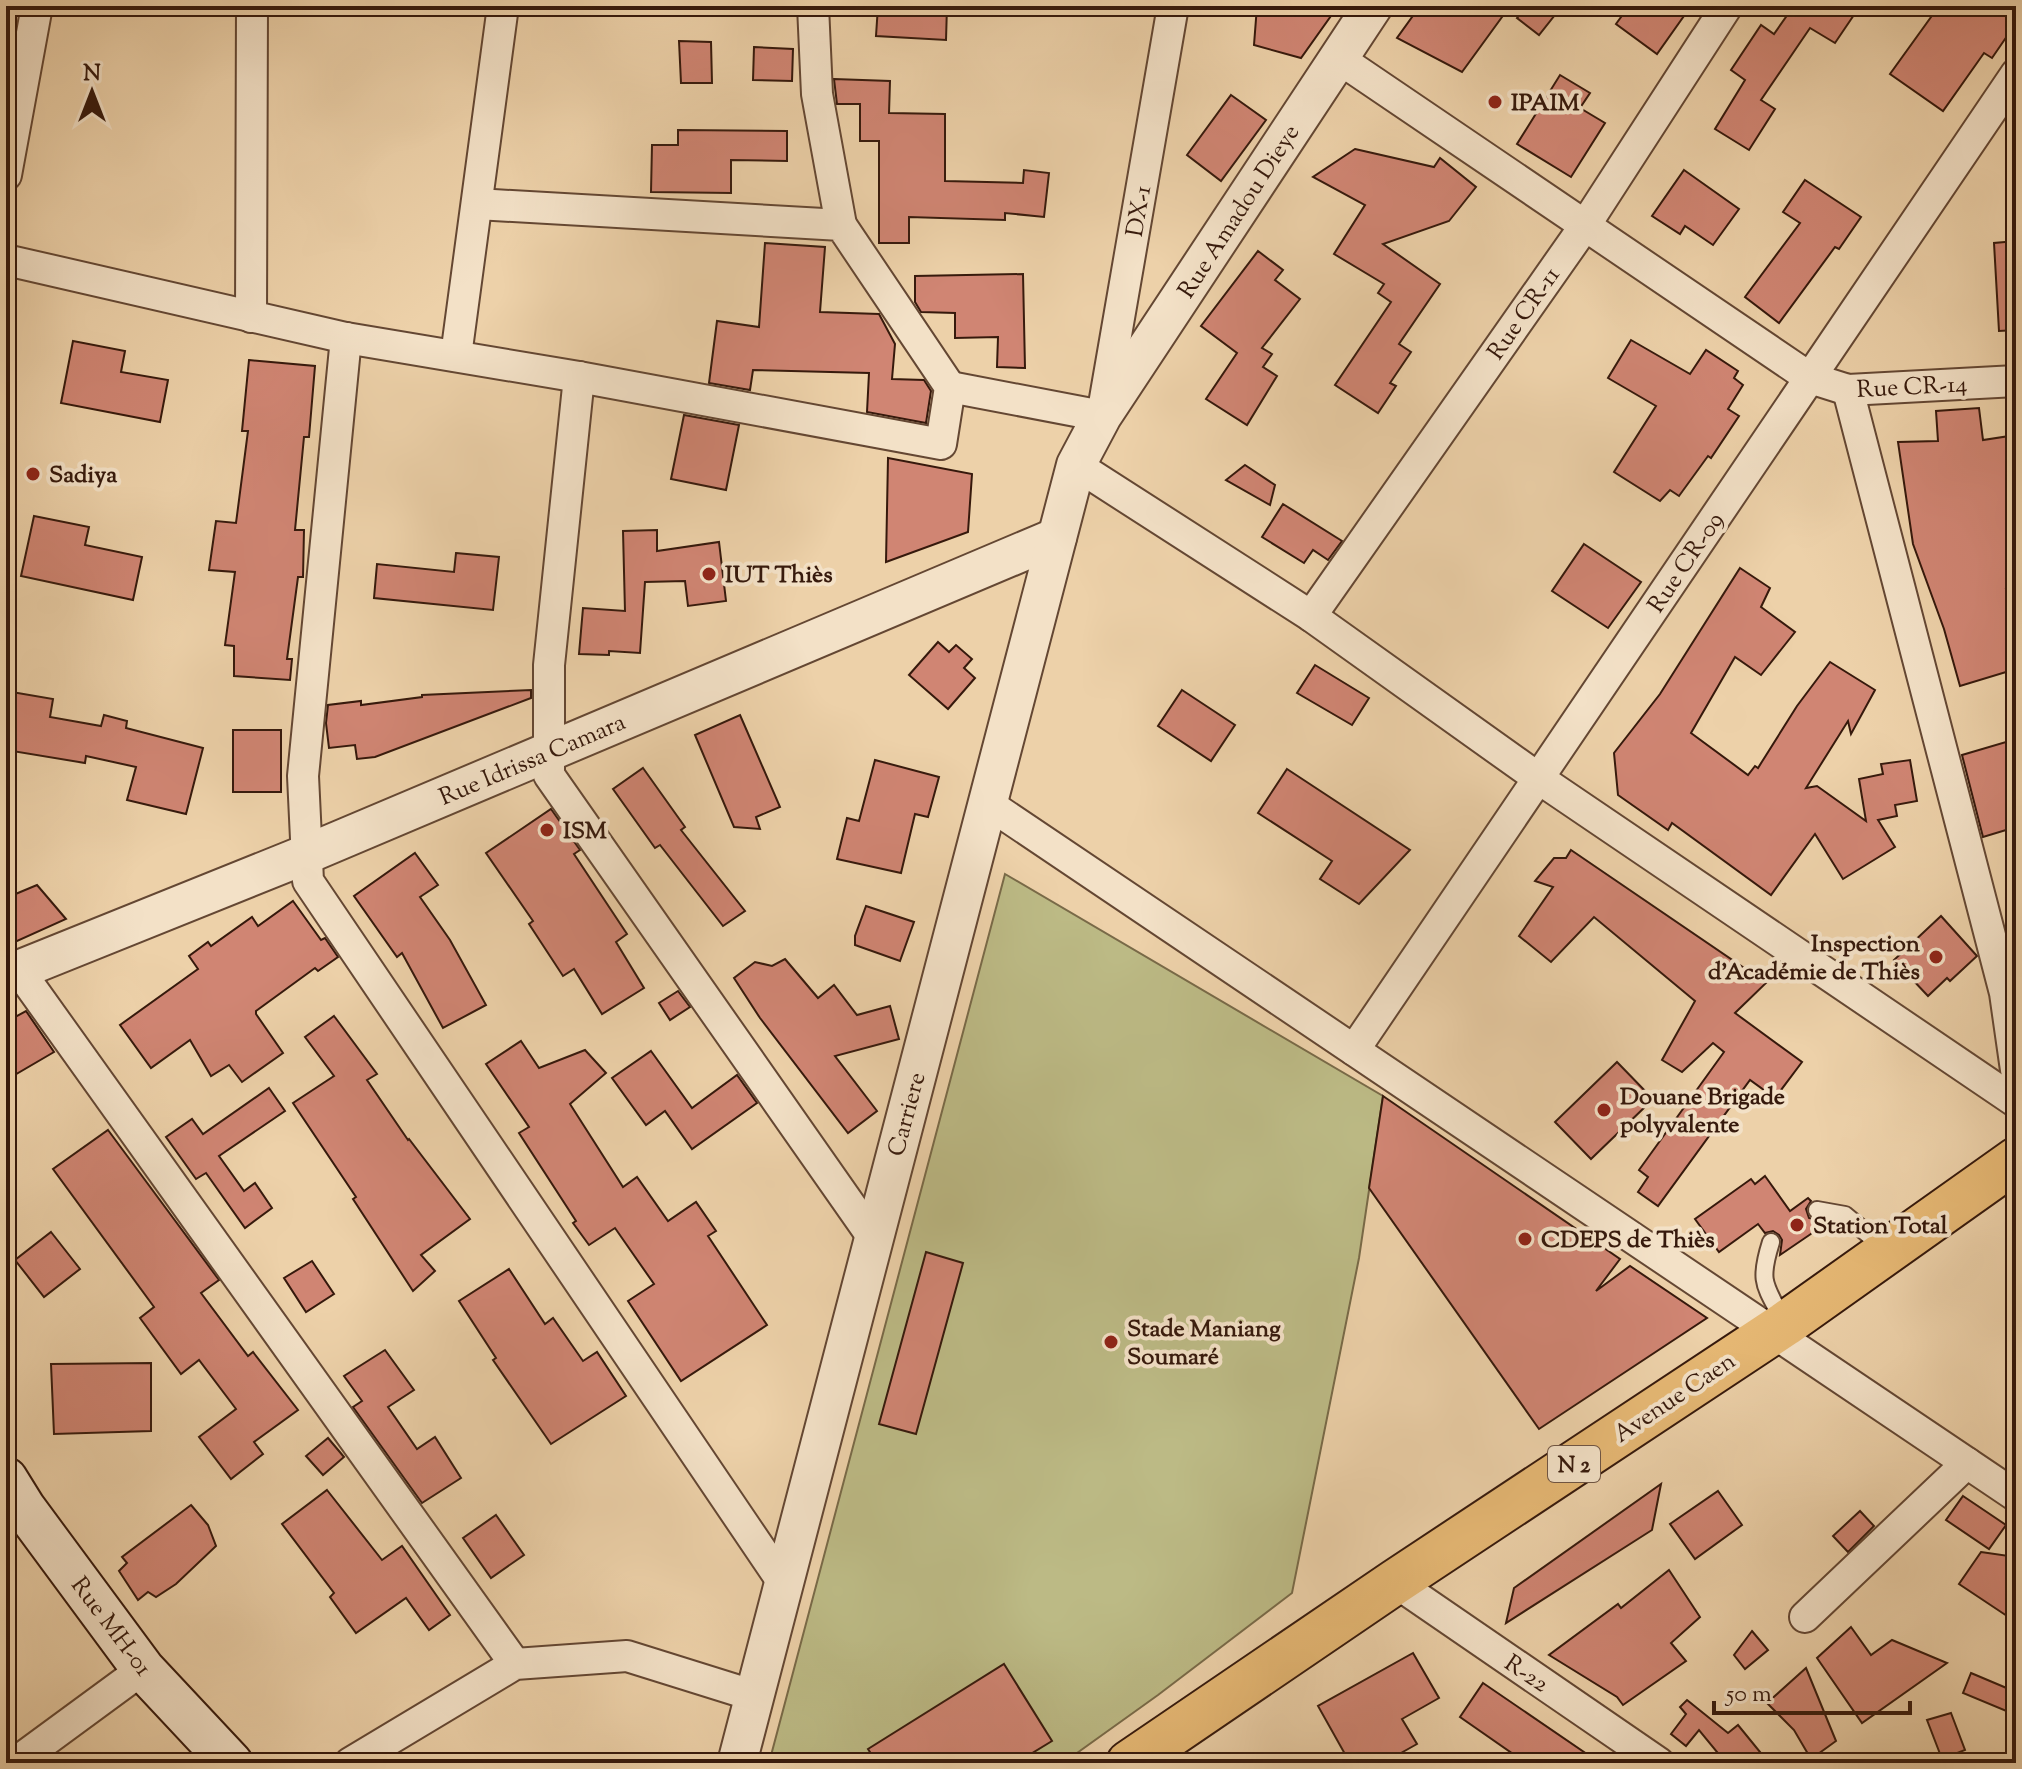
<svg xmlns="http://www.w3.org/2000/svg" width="2022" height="1769" viewBox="0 0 2022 1769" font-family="'Sorts Mill Goudy',serif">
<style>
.green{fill:#bcba85;stroke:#796a48;stroke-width:2}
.building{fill:#d08573;stroke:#36190c;stroke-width:2}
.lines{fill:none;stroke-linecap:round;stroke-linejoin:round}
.service-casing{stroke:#644733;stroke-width:20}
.minor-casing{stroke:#644733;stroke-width:34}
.tertiary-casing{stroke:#644733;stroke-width:42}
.secondary-casing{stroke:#36190c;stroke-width:46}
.trunk-casing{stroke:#36190c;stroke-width:48}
.service{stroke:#f3e1c7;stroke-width:16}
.minor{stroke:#f3e1c7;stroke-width:30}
.tertiary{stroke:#f3e1c7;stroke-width:38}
.secondary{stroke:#f3e1c7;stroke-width:42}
.trunk{stroke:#e6b874;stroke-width:44}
.poi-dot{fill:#8f2418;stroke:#f3e1c7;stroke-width:3}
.labels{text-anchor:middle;stroke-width:8;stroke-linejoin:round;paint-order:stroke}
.shield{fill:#f3e1c7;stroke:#6f5544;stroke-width:2}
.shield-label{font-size:22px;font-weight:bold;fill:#36190c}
.poi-label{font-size:24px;font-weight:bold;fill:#36190c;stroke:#f3e1c7;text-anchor:start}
.street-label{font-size:24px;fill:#36190c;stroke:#f3e1c7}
</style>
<rect width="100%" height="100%" fill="#edd1a9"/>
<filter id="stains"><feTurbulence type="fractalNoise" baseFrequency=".0025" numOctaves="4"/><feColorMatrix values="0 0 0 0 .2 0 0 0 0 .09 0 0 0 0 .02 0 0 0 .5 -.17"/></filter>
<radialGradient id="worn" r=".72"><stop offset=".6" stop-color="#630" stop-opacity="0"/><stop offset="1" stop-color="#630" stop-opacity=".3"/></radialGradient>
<!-- green -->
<polygon class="green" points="1005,874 1383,1096 1359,1258 1292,1593 1158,1695 1063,1763 769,1763"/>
<!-- building -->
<g class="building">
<polygon points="878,6 947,6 946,40 876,36"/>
<polygon points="1257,6 1338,6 1301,58 1254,45"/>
<polygon points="1420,6 1510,6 1462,72 1397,38"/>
<polygon points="1527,6 1562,6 1539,35 1517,18"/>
<polygon points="1629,6 1691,6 1657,54 1616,24"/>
<polygon points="1775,6 1860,6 1835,43 1810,28 1761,100 1775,109 1749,150 1715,129 1745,80 1731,70 1761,25 1774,34 1788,14"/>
<polygon points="1939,6 2016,6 2016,23 1992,58 1984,53 1943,111 1890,74"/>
<polygon points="679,41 711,42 712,83 681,83"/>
<polygon points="754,47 793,49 792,81 753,80"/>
<polygon points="1560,75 1590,93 1580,108 1605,123 1571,177 1517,144"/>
<polygon points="834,79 890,81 889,113 945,114 945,181 1023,183 1024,170 1049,173 1044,217 1005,213 1005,220 909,217 909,243 879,243 879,141 860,141 860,104 837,104"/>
<polygon points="1231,95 1266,120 1221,181 1187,155"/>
<polygon points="678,130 787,131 787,161 731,160 731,193 651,192 652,145 678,145"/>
<polygon points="1355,149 1434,167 1440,158 1476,187 1449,221 1383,244 1440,284 1399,344 1411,352 1390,383 1396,386 1378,413 1335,385 1391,302 1378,293 1384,284 1334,254 1365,205 1313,177"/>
<polygon points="1684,170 1739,209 1713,245 1685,226 1680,234 1652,216"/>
<polygon points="1805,180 1861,217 1839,249 1835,247 1779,323 1745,297 1800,223 1783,212"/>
<polygon points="2016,241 2016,330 1999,331 1994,243"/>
<polygon points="765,243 825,247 820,312 879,314 895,344 892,379 924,380 931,391 926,423 867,412 869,373 753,370 750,390 709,383 717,321 759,327"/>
<polygon points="1258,251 1283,270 1275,280 1300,299 1262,348 1272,354 1263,367 1277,376 1247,425 1206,399 1237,353 1201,326"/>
<polygon points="1023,274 1025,368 997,367 998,337 955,338 955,313 921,312 915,302 915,276"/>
<polygon points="1631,340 1690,374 1706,350 1738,371 1734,378 1743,385 1728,409 1739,416 1711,458 1708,456 1679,496 1670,490 1660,501 1614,472 1656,406 1608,378"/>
<polygon points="73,341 125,351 121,372 168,380 160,422 61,403"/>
<polygon points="249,360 315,366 309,437 304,437 295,530 304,530 303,577 298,577 287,659 292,659 290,680 234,676 234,646 225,645 235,572 209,570 216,521 236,523 248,431 242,431"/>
<polygon points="1979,408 1983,440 2016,435 2016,565 2009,566 2015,586 2006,589 2016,621 2016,669 1960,686 1944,629 1913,544 1898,442 1938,441 1936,411"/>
<polygon points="684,415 739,425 726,490 671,479"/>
<polygon points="888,458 972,474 968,532 886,562"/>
<polygon points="1245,465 1275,485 1270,505 1226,480"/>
<polygon points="1283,504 1342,541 1328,560 1313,550 1304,563 1262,537"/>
<polygon points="34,516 89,527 85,545 142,557 133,600 21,576"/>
<polygon points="657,530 657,551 719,542 726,601 688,606 685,581 645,582 640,653 609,651 609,655 579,654 583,608 625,611 623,531"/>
<polygon points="1584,544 1641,582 1608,628 1552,591"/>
<polygon points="456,553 499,557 493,610 374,598 377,564 454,572"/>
<polygon points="1740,568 1770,588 1761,607 1795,632 1761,675 1735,657 1691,733 1748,775 1755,766 1758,768 1797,706 1830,662 1875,690 1851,734 1848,721 1806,788 1817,786 1866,821 1859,779 1883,774 1881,764 1910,760 1917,801 1895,805 1897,816 1878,820 1895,847 1843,879 1815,834 1771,895 1672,823 1668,830 1618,795 1614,753 1660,694"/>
<polygon points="938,642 949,652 956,645 972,659 964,668 975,678 948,709 909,675"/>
<polygon points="1315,665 1369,698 1352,725 1297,693"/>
<polygon points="531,690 531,698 375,757 357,759 355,745 329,748 326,723 328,705 361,701 361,705 422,697 422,695"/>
<polygon points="1182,690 1235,725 1211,761 1158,726"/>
<polygon points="6,691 53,699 50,717 101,726 104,715 127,721 126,728 203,748 186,814 127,800 136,767 86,756 85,763 6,750"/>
<polygon points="740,715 780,807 756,817 760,829 734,827 695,735"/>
<rect x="233" y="730" width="48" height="62"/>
<polygon points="2016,739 2016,827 1983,837 1962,755"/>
<polygon points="875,760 939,777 928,817 915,814 901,873 837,859 847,818 859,821"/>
<polygon points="643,768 685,827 681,830 745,911 723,926 660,845 655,848 613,789"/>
<polygon points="1287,769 1410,850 1359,904 1320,879 1332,861 1258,813"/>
<polygon points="551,809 580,850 574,854 627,934 616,942 644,988 602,1014 574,969 563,976 529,924 533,921 486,853"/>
<polygon points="1571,850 1766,983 1735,1013 1802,1062 1775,1098 1750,1080 1658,1206 1638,1192 1648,1177 1639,1170 1724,1052 1713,1043 1682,1072 1662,1060 1695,1001 1594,917 1551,962 1519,936 1553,887 1535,881 1554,858 1566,858"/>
<polygon points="415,853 438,885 420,897 450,940 486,1005 443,1028 402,953 397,957 354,896"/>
<polygon points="37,885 66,919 6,946 6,898"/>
<polygon points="293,901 321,940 325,938 338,957 318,971 315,968 256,1011 256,1014 283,1053 242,1082 229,1065 211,1076 190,1040 151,1068 120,1025 198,969 189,956 208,942 211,946 252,917 258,926"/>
<polygon points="866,906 914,922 900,961 855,945 855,936"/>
<polygon points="1941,916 1977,956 1950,981 1947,978 1928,996 1894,960"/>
<polygon points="785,959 818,998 834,985 857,1015 890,1006 899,1039 835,1056 877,1111 848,1133 760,1018 734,978 755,962 772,966"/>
<polygon points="678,991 690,1007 670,1020 659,1003"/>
<polygon points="26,1011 54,1052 6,1080 6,1022"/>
<polygon points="334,1016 377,1074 367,1080 408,1140 409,1139 470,1219 421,1255 435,1271 413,1291 353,1199 356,1197 293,1103 334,1076 305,1037"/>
<polygon points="521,1041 539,1068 585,1050 606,1073 570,1104 623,1187 637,1177 668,1221 696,1202 716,1231 708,1236 767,1325 681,1381 628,1301 654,1284 615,1228 589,1245 573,1223 576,1221 519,1133 529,1127 486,1064"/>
<polygon points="651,1051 692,1108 737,1075 757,1103 692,1149 665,1111 646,1125 612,1078"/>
<polygon points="1617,1062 1649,1095 1649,1103 1591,1159 1555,1122"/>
<polygon points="269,1088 285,1111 219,1156 244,1191 255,1183 272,1208 245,1228 206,1173 196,1179 166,1137 192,1119 203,1134"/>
<polygon points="1383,1096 1620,1259 1596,1291 1630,1266 1707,1318 1539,1429 1369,1188"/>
<polygon points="108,1130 219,1280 201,1293 248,1356 253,1352 298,1410 254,1442 263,1454 231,1479 199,1437 236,1409 199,1360 181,1374 140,1318 154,1307 53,1169"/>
<polygon points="1765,1176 1790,1211 1808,1198 1811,1201 1806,1209 1809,1218 1827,1223 1780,1255 1782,1240 1779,1235 1773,1231 1765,1233 1758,1224 1719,1252 1695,1219 1751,1179 1755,1184"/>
<polygon points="51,1232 80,1269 44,1297 15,1260"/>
<polygon points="926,1252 963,1263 916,1434 879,1424"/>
<polygon points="312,1261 334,1294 306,1312 284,1278"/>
<polygon points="509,1269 545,1324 553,1318 583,1361 597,1352 626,1396 551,1444 493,1360 496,1358 459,1301"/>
<polygon points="385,1350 414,1390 388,1407 417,1449 435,1437 461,1478 422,1503 353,1407 362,1401 344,1376"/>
<polygon points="151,1363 151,1431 54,1434 51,1364"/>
<polygon points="328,1438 344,1457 323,1475 306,1456"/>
<polygon points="1661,1484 1652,1530 1506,1623 1514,1588"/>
<polygon points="327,1490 382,1560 402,1546 450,1615 429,1630 406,1598 356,1633 330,1597 334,1593 282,1524"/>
<polygon points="1718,1491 1742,1525 1695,1559 1670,1524"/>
<polygon points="1963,1496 2006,1525 1989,1549 1946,1520"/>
<polygon points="191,1505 208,1525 216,1546 176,1584 156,1597 148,1592 138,1600 119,1571 127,1563 122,1557"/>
<polygon points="1860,1511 1874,1526 1848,1552 1833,1536"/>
<polygon points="496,1515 524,1555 491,1578 463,1538"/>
<polygon points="1981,1552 2016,1557 2016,1622 1959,1584"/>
<polygon points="1669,1570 1700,1617 1671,1643 1686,1661 1623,1705 1617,1697 1549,1655 1618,1604 1621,1608"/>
<polygon points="1851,1627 1871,1655 1892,1640 1947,1663 1862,1723 1817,1658"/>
<polygon points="1752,1631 1768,1650 1745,1669 1734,1655"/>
<polygon points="1413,1653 1439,1698 1402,1719 1417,1744 1383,1763 1350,1763 1318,1706"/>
<polygon points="1004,1664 1052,1741 1016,1763 877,1763 868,1749"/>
<polygon points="1806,1668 1836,1741 1811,1759 1794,1730 1767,1703"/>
<polygon points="1971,1673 2016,1692 2016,1715 1963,1693"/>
<polygon points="1483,1683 1600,1763 1526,1763 1460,1717"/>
<polygon points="1687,1700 1728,1733 1738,1725 1769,1763 1726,1763 1699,1730 1686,1746 1671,1734 1686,1714 1680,1707"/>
<polygon points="1951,1713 1965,1750 1942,1759 1927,1720"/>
</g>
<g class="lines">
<!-- service casing -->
<g class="service-casing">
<g id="service">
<polyline points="1817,1210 1845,1215 1887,1250"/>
<path d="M1771 1242C1758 1283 1765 1285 1784 1322"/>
</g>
</g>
<!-- minor casing -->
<g class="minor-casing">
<g id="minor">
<polyline points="813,6 817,94 841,225"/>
<polyline points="1338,58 1810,378 1848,390 2016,381"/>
<polyline points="6,175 37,6"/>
<polyline points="6,260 346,338 579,377 941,444 950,387 841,225 477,204"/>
<polyline points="251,317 252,6"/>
<polyline points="346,338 303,776 308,881 784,1584"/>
<polyline points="456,356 503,6"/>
<polyline points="579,377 549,665 549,775 874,1239"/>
<polyline points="950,387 1102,416 1173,6"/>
<polyline points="1848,390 2005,993 2016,1070"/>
<polyline points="1076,465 1311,616 1538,778 2016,1102"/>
<polyline points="1311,616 1584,227 1727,6"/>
<polyline points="987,803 2016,1496"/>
<polyline points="18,969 515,1664"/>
<polyline points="1354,1050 2016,74"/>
<polyline points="1395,1582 1659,1763"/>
<polyline points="1805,1617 1967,1463"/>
<polyline points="15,1763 143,1669"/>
<polyline points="350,1763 515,1664 627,1656 755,1696"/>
</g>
</g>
<!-- tertiary casing -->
<g class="tertiary-casing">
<g id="tertiary">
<polyline points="6,975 307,854 1057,537"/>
<polyline points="737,1763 1076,465 1102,416 1373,6"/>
</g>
</g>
<!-- secondary casing -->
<g class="secondary-casing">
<polyline id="secondary" points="6,1479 24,1508 143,1669 231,1763"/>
</g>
<!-- trunk casing -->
<g class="trunk-casing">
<polyline id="trunk" points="1129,1763 1395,1582 1785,1324 2016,1160"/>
</g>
<!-- service -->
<use href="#service" class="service"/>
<!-- minor -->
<use href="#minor" class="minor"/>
<!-- tertiary -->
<use href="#tertiary" class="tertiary"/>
<!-- secondary -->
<use href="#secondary" class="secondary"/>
<!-- trunk -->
<use href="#trunk" class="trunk"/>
</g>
<!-- markers -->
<g class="poi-dot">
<circle cx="1495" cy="102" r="8"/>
<circle cx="33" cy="474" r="8"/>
<circle cx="709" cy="574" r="8"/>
<circle cx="547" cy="830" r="8"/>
<circle cx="1936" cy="957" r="8"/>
<circle cx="1604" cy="1110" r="8"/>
<circle cx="1797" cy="1225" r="8"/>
<circle cx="1525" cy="1239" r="8"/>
<circle cx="1111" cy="1342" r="8"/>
</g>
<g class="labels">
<!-- shield labels -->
<rect class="shield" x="1548" y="1446" width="52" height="36" rx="6"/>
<g class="shield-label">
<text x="1574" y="1472">N 2</text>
</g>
<!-- poi labels -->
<g class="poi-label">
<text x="1511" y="110">IPAIM</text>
<text x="49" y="482">Sadiya</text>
<text x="725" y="582">IUT Thiès</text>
<text x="563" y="838">ISM</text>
<text x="1920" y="951" text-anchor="end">Inspection<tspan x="1920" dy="28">d'Académie de Thiès</tspan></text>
<text x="1620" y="1104">Douane Brigade<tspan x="1620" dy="28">polyvalente</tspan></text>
<text x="1813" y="1233">Station Total</text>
<text x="1541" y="1247">CDEPS de Thiès</text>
<text x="1127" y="1336">Stade Maniang<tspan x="1127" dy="28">Soumaré</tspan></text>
</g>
<!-- street labels -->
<g class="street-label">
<text transform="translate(1138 211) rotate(-80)" y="8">DX-1</text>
<text transform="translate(1238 211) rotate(-57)" y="8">Rue Amadou Dieye</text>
<text transform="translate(1523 313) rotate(-55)" y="8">Rue CR-11</text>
<text transform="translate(1912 386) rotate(-3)" y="8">Rue CR-14</text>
<text transform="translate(1685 562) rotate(-56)" y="8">Rue CR-09</text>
<text transform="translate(532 759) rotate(-23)" y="8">Rue Idrissa Camara</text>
<text transform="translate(906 1114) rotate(-75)" y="8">Carriere</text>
<text transform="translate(1674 1397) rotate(-34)" y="8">Avenue Caen</text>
<text transform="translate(112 1626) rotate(53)" y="8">Rue MH-01</text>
<text transform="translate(1527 1673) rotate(34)" y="8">R-22</text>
</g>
</g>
<!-- margin -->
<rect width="2022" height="1769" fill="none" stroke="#edd1a9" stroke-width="32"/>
<rect x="8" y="8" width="2006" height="1753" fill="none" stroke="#36190c" stroke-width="4"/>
<rect x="16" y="16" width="1990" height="1737" fill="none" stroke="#36190c" stroke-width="2"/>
<!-- north arrow -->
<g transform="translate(92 92)" stroke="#f3e1c7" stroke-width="6" paint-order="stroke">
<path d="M0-6L14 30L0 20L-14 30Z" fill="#36190c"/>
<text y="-12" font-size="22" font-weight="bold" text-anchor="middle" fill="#36190c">N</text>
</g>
<!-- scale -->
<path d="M1714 1701v12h196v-12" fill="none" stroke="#36190c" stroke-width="4"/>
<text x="1726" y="1701" font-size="24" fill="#36190c" stroke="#f3e1c7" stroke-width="6" paint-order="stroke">50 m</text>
<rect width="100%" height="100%" filter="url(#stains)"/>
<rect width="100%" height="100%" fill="url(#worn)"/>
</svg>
